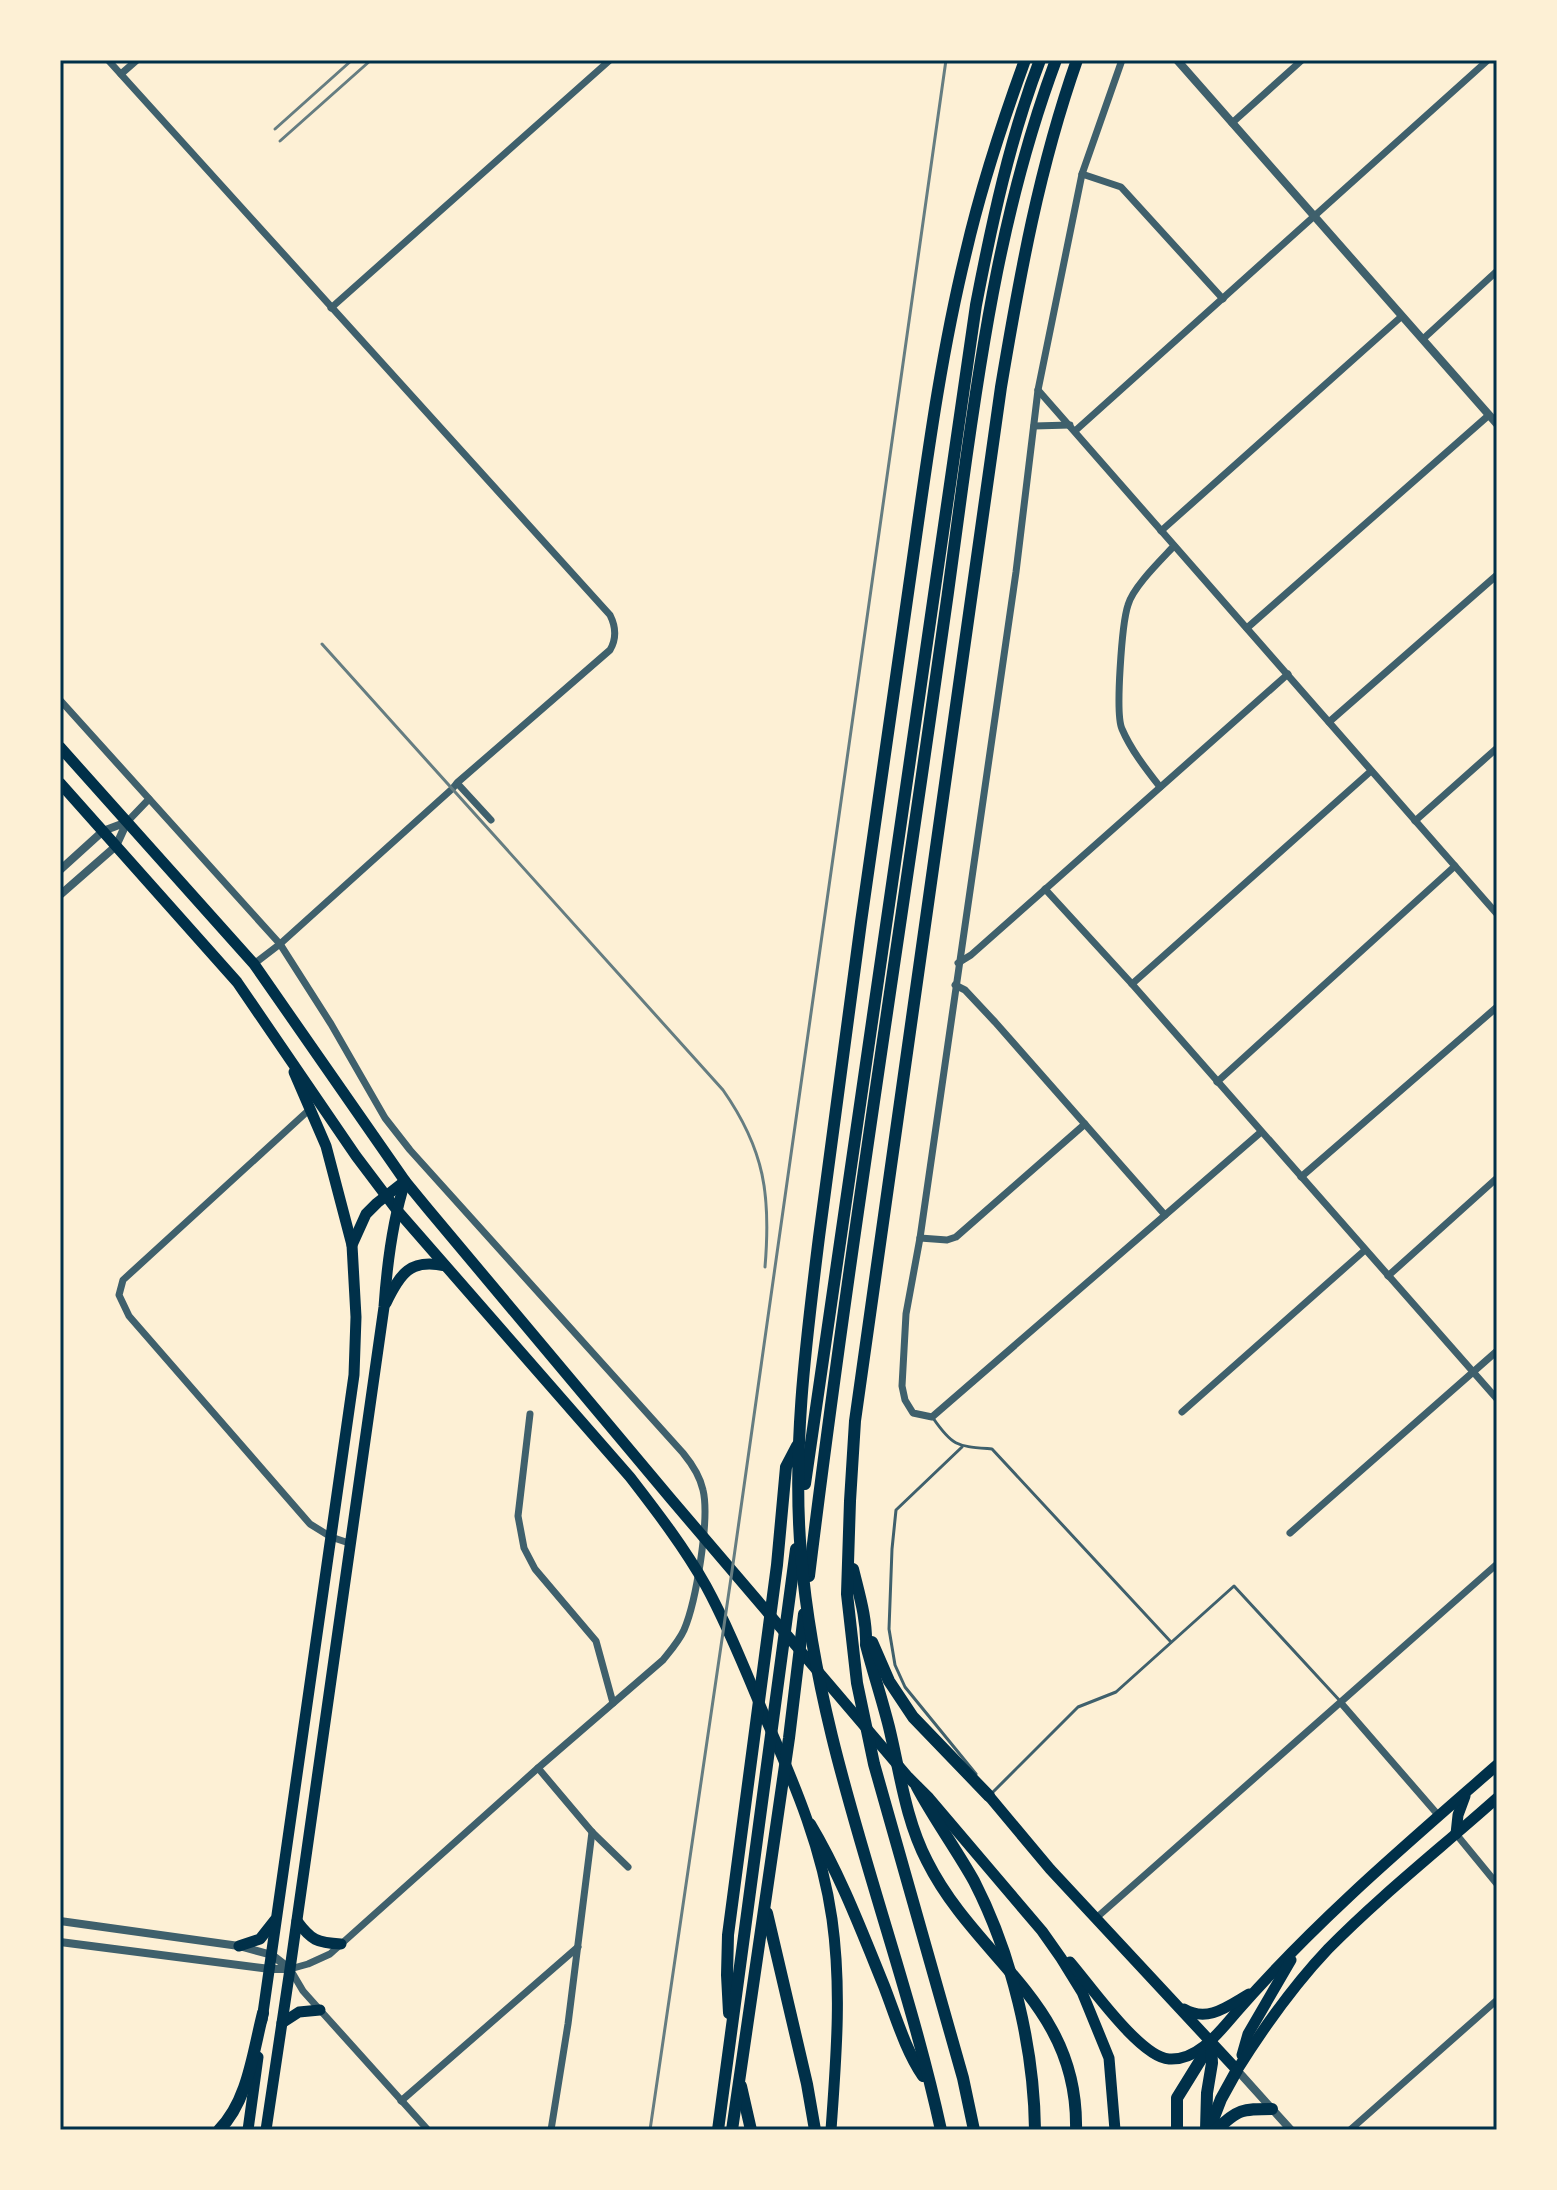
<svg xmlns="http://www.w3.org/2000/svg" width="1557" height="2190" viewBox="0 0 1557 2190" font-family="Cabin,sans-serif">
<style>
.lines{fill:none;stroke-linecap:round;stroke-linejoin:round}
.service{stroke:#3f606c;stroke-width:3}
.minor{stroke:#3f606c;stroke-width:7}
.tertiary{stroke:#3f606c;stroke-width:8}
.primary{stroke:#003049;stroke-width:11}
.motorway{stroke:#003049;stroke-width:12}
.rail{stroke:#657d81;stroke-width:3}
.neatline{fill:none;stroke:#003049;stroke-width:3}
</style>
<rect width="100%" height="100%" fill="#fdf0d5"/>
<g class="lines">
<!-- service -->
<g class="service">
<path d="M933 1418C953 1447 957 1446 992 1449L1171 1642"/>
<polyline points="962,1447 896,1510 892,1549 889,1629 895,1665 905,1687 976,1774"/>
<polyline points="990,1795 1078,1707 1116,1692 1234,1586 1341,1702"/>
</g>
<!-- minor -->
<g class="minor">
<path d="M108 60 610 615C616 627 617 638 610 650L458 782 452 789 280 944 254 964"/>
<polyline points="1122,60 1082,174 1038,390 1016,572 920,1238 906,1314 902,1386 905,1400 913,1413 932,1417 1261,1132"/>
<polyline points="121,74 137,60"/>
<polyline points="1232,123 1302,60"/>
<polyline points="1082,174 1121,187 1223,299"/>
<polyline points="331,308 610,60"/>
<polyline points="1423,339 1497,271"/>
<polyline points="1038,390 1497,914"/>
<polyline points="1034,426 1070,425"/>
<polyline points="1075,431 1488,60"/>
<polyline points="1161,531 1402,316"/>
<polyline points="1247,628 1489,415"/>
<path d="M60 700 280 944 331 1024 385 1118 410 1150 683 1453C692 1464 700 1476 703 1490 710 1519 696 1602 684 1630 679 1641 671 1650 663 1660L538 1768 330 1954 308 1964 290 1969 303 1991 320 2010 428 2130"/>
<polyline points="1329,722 1497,575"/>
<polyline points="457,783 491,820"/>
<path d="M1160 787C1146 769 1131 750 1122 729 1115 714 1122 623 1128 605 1133 587 1161 560 1174 546"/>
<polyline points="1415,821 1497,748"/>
<polyline points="127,822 149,799"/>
<polyline points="1045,889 1132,984 1497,1399"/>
<polyline points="958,963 971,955 1288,674"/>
<polyline points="1132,984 1371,771"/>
<polyline points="955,985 965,990 995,1022 1165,1215"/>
<polyline points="1217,1082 1455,866"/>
<polyline points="310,1109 123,1280 119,1295 129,1316 310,1524 331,1537 349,1543"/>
<polyline points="1301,1177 1497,1007"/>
<polyline points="920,1238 947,1240 956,1237 1085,1124"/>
<polyline points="1388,1276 1497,1178"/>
<polyline points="1182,1412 1365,1250"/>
<polyline points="530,1414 518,1516 524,1548 535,1569 596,1641 613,1703"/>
<polyline points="1290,1533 1497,1351"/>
<polyline points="1341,1703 1439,1816"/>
<polyline points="538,1768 592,1832 628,1867"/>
<polyline points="1456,1834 1497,1884"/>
<polyline points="1095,1919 1497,1564"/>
<polyline points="401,2101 578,1947"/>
<polyline points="551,2130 568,2024 592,1832"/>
<polyline points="1350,2130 1497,2000"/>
</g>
<!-- tertiary -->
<g class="tertiary">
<polyline points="1177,60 1497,424"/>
<polyline points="60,870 103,831 127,822"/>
<polyline points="60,895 116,846 127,822"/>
<polyline points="60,1921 239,1946 272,1955 290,1969"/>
<polyline points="60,1942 270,1969 290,1969"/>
<polyline points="1237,2070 1291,2130"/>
</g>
<!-- primary -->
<g class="primary">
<polyline points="60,747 254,964 405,1181 428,1209 671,1499 908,1777 929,1798 1042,1931 1061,1958 1082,1992 1109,2058 1115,2130"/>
<path d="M60 783 237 982 356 1156 396 1209 630 1477C657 1512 684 1547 706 1586 730 1630 748 1677 768 1724 796 1787 822 1849 832 1919 842 1990 836 2059 831 2130"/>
<polyline points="294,1072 326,1146 352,1245"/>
<path d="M386 1303C400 1274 410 1258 445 1266"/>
<polyline points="989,1796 1050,1869 1237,2070"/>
<polyline points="1456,1834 1458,1815 1465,1796"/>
<path d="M297 1921C311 1940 317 1943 341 1944"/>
<polyline points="239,1946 260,1939 275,1920"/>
<path d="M1070 1962C1090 1985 1140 2057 1169 2059 1200 2061 1222 2028 1240 2008 1318 1919 1408 1843 1497 1765"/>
<path d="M1184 2009C1208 2023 1228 2006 1249 1994"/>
<polyline points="262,2020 354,1375 356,1317 352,1245 366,1214 377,1203 405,1181"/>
<polyline points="282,2023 299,2012 320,2010"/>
<polyline points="1242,2055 1248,2034 1291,1960"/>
<path d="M1237 2070C1264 2027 1293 1986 1328 1949 1381 1895 1441 1848 1497 1798"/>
<polyline points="248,2130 258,2057"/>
<path d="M266 2130 290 1969 384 1307C387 1264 392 1222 405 1182"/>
</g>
<!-- motorway -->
<g class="motorway">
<path d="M805 1484 976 305C992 222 1010 138 1040 60"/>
<path d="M853 1569C859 1594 867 1619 866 1645 873 1672 882 1699 889 1727 900 1772 905 1818 927 1861 977 1961 1079 2003 1076 2130"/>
<path d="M809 1576C844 1290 889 1005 930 719 941 642 952 566 962 489 982 343 1004 199 1056 60"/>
<polyline points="872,1642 889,1681 913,1717 989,1796"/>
<path d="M917 1787C934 1819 956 1849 974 1881 1012 1955 1034 2047 1035 2130"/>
<path d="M810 1824C840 1874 862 1932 884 1986 896 2017 905 2049 923 2076"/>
<polyline points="767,1913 807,2084 815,2130"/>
<polyline points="729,2013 727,1975 728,1935 777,1565 786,1467 797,1446"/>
<polyline points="741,2086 751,2130"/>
<path d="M219 2130C248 2101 253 2052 263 2013"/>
<polyline points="718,2130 796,1549"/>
<polyline points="732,2130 789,1738 804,1614"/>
<path d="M941 2130C899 1937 817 1753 801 1554 792 1449 806 1342 819 1237 832 1132 846 1027 861 922 877 810 893 698 909 586 925 475 939 362 966 252 981 187 1002 123 1025 60"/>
<path d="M974 2130 963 2078 874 1764 857 1683 847 1594 850 1501 855 1421 1001 387C1020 274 1039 168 1077 60"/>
<polyline points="1177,2130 1177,2098 1211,2043"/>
<polyline points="1206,2130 1207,2093 1212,2063 1211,2043"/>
<polyline points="1209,2130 1221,2099 1237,2070"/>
<path d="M1216 2130C1239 2109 1241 2109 1272 2109"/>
</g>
<!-- rail -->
<g class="rail">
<polyline points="275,129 352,60"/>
<polyline points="280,141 371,60"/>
<path d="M322 644 723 1090C765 1150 771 1196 765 1267"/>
<polyline points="650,2130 732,1571 946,60"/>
</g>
</g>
<!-- border -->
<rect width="1557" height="2190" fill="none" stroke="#fdf0d5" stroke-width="124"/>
<rect x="62" y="62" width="1433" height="2066" class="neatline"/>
</svg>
